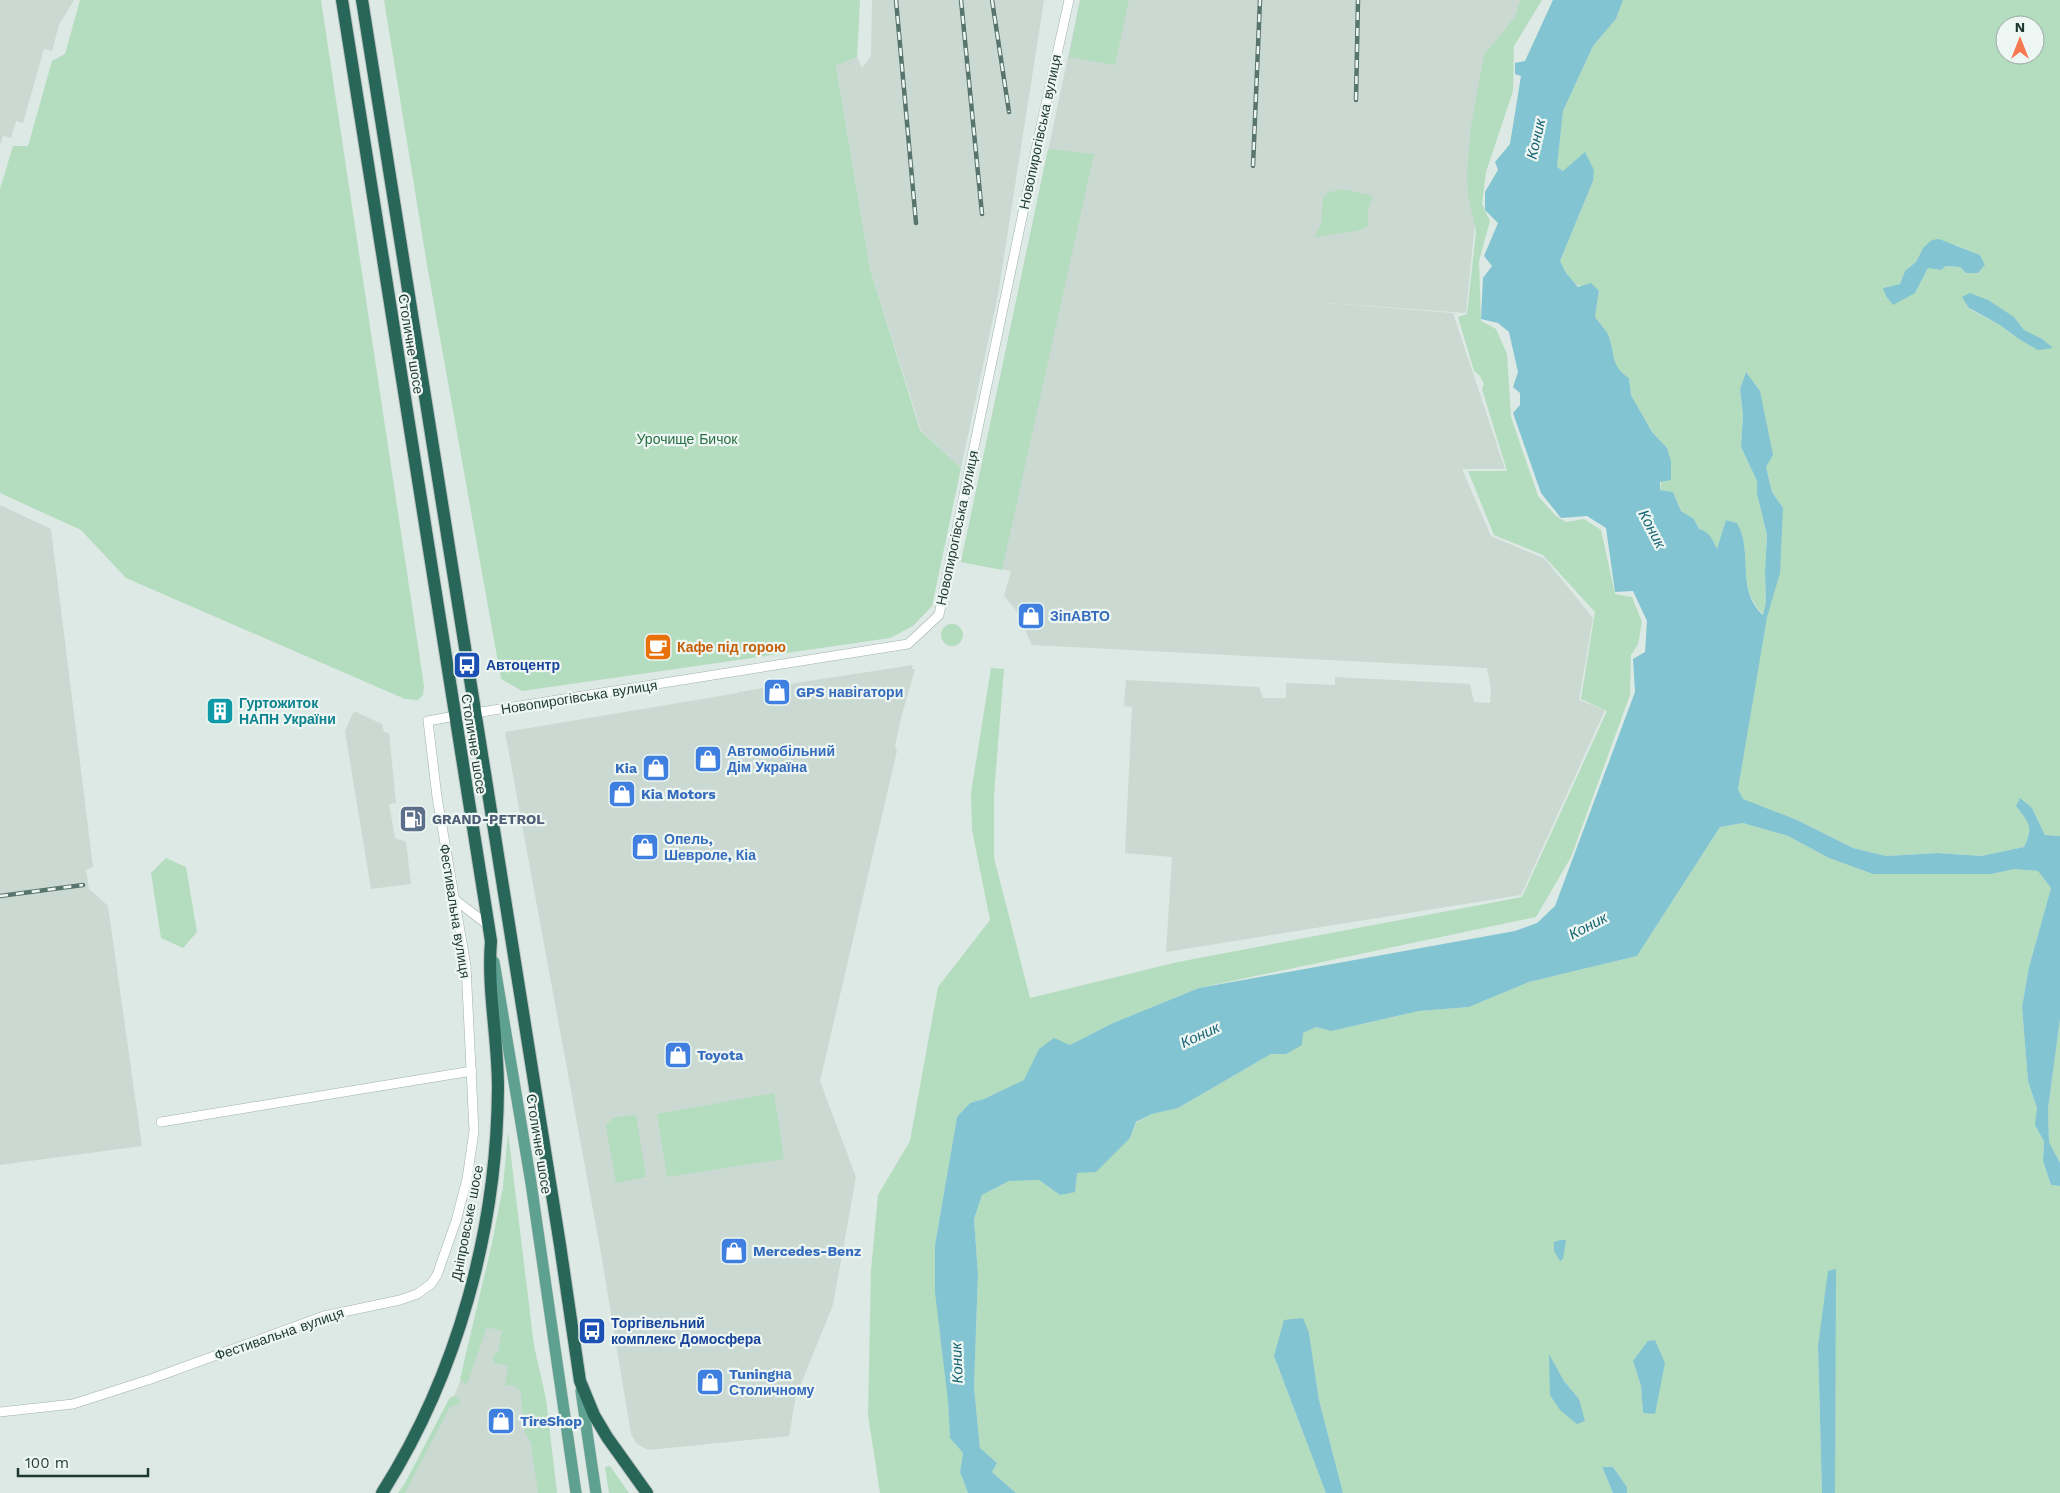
<svg xmlns="http://www.w3.org/2000/svg" width="2060" height="1493" viewBox="0 0 2060 1493" font-family="'Work Sans',sans-serif">
<style>
.built{fill:#cbd9d3}
.green{fill:#b4dcbf;fill-rule:evenodd}
.water{fill:#82c4d1}
.lines{fill:none;stroke-linecap:round;stroke-linejoin:round}
.minor-casing{stroke:#a0b1ab;stroke-width:10}
.major-casing{stroke:#bcc4c2;stroke-width:12}
.highway-casing{stroke:#bcc4c2;stroke-width:14}
.minor{stroke:#fff;stroke-width:9}
.major{stroke:#5fa190;stroke-width:11}
.highway{stroke:#29665a;stroke-width:12}
.rail-casing{stroke:#58756d;stroke-width:4.5}
.rail{stroke:#edf6f2;stroke-width:2.5;stroke-dasharray:8;stroke-linecap:butt}
.labels{text-anchor:middle;stroke-width:4.5;stroke-linejoin:round;paint-order:stroke}
.street-label{font-size:14px;fill:#1e3932;stroke:#edf6f2}
.park-label{font-size:14px;fill:#287044;stroke:#edf6f2}
.shop-label{font-size:14px;font-weight:bold;fill:#366cbe;stroke:#edf6f2;text-anchor:start}
.food-label{font-size:14px;font-weight:bold;fill:#c56008;stroke:#edf6f2;text-anchor:start}
.transit-label{font-size:14px;font-weight:bold;fill:#164399;stroke:#edf6f2;text-anchor:start}
.culture-label{font-size:14px;font-weight:bold;fill:#0d838f;stroke:#edf6f2;text-anchor:start}
.service-label{font-size:14px;font-weight:bold;fill:#4e5e75;stroke:#edf6f2;text-anchor:start}
.water-label{font-size:15px;font-style:italic;fill:#186575;stroke:#edf6f2}
</style>
<rect width="100%" height="100%" fill="#dde9e4"/>
<!-- built -->
<g class="built">
<polygon points="0,0 74,0 59,25 52,51 44,49 23,123 16,121 11,138 3,136 0,145"/>
<polygon points="872,0 1044,0 998,295 961,468 921,430 870,269 836,66 857,57 862,68 871,56"/>
<polygon points="1080,0 1526,0 1505,42 1476,212 1466,313 1286,300 1453,313 1505,469 1462,469 1491,536 1545,559 1593,618 1579,700 1605,710 1521,895 1166,952 1172,857 1125,853 1132,707 1124,706 1126,680 1259,687 1263,698 1286,698 1286,683 1335,685 1335,677 1470,684 1474,702 1490,703 1491,689 1487,668 1032,645 1015,609 1004,596 1011,571 961,562"/>
<polygon points="0,505 51,529 93,867 86,870 89,889 108,906 142,1146 0,1165"/>
<polygon points="913,665 912,669 915,669 901,718 895,746 897,751 820,1081 856,1177 833,1305 796,1396 789,1436 648,1450 637,1444 631,1434 602,1259 505,732 738,693 738,692"/>
<polygon points="354,711 382,724 384,732 389,733 396,803 389,804 395,838 406,842 411,884 371,889 345,731"/>
<polygon points="485,1323 527,1327 544,1493 400,1493 451,1403"/>
</g>
<!-- green -->
<g class="green">
<polygon points="80,0 321,0 424,686 423,695 418,700 405,699 126,578 81,530 0,493 0,189 13,146 28,146 52,61 65,54"/>
<polygon points="384,0 860,0 857,57 836,66 870,269 920,430 961,468 932,606 913,626 890,638 522,691 501,679 427,265"/>
<polygon points="1080,0 1129,0 1115,65 1069,57"/>
<polygon points="1520,0 1542,0 1514,46 1513,91 1486,172 1482,204 1490,221 1479,261 1481,321 1496,329 1507,354 1511,417 1538,496 1556,516 1566,522 1584,519 1601,530 1615,594 1632,597 1642,622 1638,644 1631,655 1630,695 1571,857 1536,917 1199,988 1113,1023 1070,1045 1039,1049 1025,1080 984,1099 970,1103 957,1117 935,1245 948,1401 950,1438 963,1453 960,1472 968,1493 880,1493 868,1415 871,1270 878,1195 910,1141 938,987 990,920 972,830 971,793 991,668 1004,669 994,794 994,858 1030,998 1178,962 1522,897 1607,711 1581,699 1595,612 1543,555 1494,535 1468,471 1507,471 1482,389 1484,384 1480,376 1474,371 1458,317 1467,314 1476,232 1468,195 1467,173 1471,126 1484,55 1515,17"/>
<path d="M1623 0H2060V836L2045 835 2032 808 2016 806C2030 823 2034 826 2024 847L1981 856 1938 853 1886 856 1853 848 1797 820 1743 800 1738 789 1783 508 1772 492 1766 467 1760 391 1746 372 1740 389 1743 415 1741 447 1757 481V494L1767 535 1765 571 1766 603 1764 615C1735 589 1754 553 1737 523L1726 520 1717 550 1699 529 1694 519 1681 511 1673 492 1660 490 1667 448 1652 432 1631 395 1629 378C1611 367 1615 354 1609 337 1607 330 1599 323 1595 317L1599 291C1575 286 1570 284 1560 261L1593 181 1563 171 1557 167 1563 111 1593 46 1616 19ZM2005 25H2035V55H2005ZM1956 245 1980 255 1985 265 1978 273H1966L1960 267 1946 266 1940 270 1928 268 1915 293 1883 288 1900 284 1905 271 1916 262 1923 248ZM1969 309 2014 317 2024 330 2019 339 2000 325Z"/>
<polygon points="1048,149 1094,154 1002,570 961,562"/>
<polygon points="1342,189 1373,196 1368,211 1368,226 1357,231 1314,237 1321,225 1323,197 1327,193"/>
<circle cx="952" cy="635" r="11"/>
<path d="M1743 823 1788 836 1829 858 1873 874H1991L2015 869 2038 871 2051 888 2029 967 2022 1007 2028 1081 2037 1108 2036 1125 2044 1141 2043 1161 2051 1185 2060 1186V1493H1835V1269L1818 1346 1822 1493H1627V1487L1613 1467 1602 1468 1613 1493H1343L1319 1400 1309 1333 1274 1356 1326 1493H1016L992 1472 997 1463 980 1448 974 1387 978 1274 974 1219 982 1195 1009 1181 1039 1180 1060 1195 1077 1173 1130 1138 1136 1123 1152 1114 1178 1108 1271 1054H1286L1303 1033 1316 1027 1331 1031 1419 1011 1469 1007 1529 982 1637 956 1720 827ZM1549 1355 1564 1381 1579 1399 1560 1410ZM1633 1362 1665 1363 1654 1414 1643 1413 1641 1386Z"/>
<polygon points="166,858 186,867 197,932 183,948 161,938 151,873"/>
<polygon points="2060,1019 2060,1163 2049,1142 2048,1109"/>
<polygon points="774,1093 784,1159 667,1177 657,1114"/>
<path d="M636 1115 646 1177 616 1183 606 1127C610 1115 625 1116 636 1115Z"/>
<polygon points="508,1132 534,1346 546,1399 557,1493 538,1493 531,1444 524,1430 521,1394 519,1389 514,1385 505,1386 508,1366 495,1363 493,1358 494,1354 498,1353 502,1331 487,1327 468,1382 465,1384 460,1379 492,1243 503,1187"/>
<polygon points="453,1396 459,1399 460,1404 450,1407 405,1493 398,1493 405,1483 449,1399"/>
<polygon points="610,1466 629,1493 609,1493 605,1467"/>
</g>
<!-- water -->
<g class="water">
<path d="M1553 0H1623L1616 19 1593 46 1563 111 1557 167 1563 171 1585 152 1594 170 1593 181 1560 261 1566 273 1578 287 1591 283 1599 291 1595 317C1599 323 1607 330 1609 337 1615 354 1611 367 1629 378L1631 395 1652 432 1667 448 1671 461V480L1660 482V490L1673 492 1681 511 1694 519 1699 529C1710 532 1712 539 1717 549L1726 520 1737 523C1754 552 1735 590 1763 615L1766 603 1765 571 1767 535 1757 494V481L1741 447 1743 415 1740 389 1746 372 1760 391 1773 455 1766 467 1772 492 1783 508 1780 573 1767 617 1738 789 1743 799 1797 820 1853 848 1886 856 1938 853 1981 856 2024 847C2034 826 2029 823 2016 806L2020 798 2032 808 2045 835 2060 836V1019L2048 1109 2049 1142 2060 1163V1186L2051 1185 2043 1161 2044 1141 2035 1125 2037 1108 2028 1081 2022 1007 2029 967 2051 888 2038 871 2015 869 1991 874H1873L1829 858 1788 836 1743 823 1720 827 1637 956 1529 982 1469 1007 1419 1011 1331 1031 1316 1027 1303 1033 1302 1045 1286 1054H1271L1178 1108 1152 1114 1136 1122 1130 1138 1096 1172 1077 1173 1075 1192 1060 1195 1039 1180 1009 1181 982 1195 974 1219 978 1274 974 1387 980 1448 997 1463 992 1472 1016 1493H968L960 1472 963 1453 950 1438 948 1401 935 1292V1245L957 1117 970 1103 984 1099 1024 1080 1039 1049 1054 1038 1070 1045 1113 1023 1199 988 1515 931 1537 923 1555 906 1635 692 1633 659 1645 652 1647 621 1633 591 1615 592 1606 528 1587 516 1561 518 1541 493 1513 413 1520 405V393L1513 387 1518 372 1509 332 1498 323 1481 319 1483 278 1492 266 1484 256 1498 223 1485 210V192L1498 170 1495 162 1510 144 1521 76 1515 74V63L1525 61Z"/>
<polygon points="1939,239 1980,255 1985,265 1978,273 1966,273 1960,267 1946,266 1941,270 1928,268 1915,293 1893,305 1886,296 1883,288 1900,284 1905,271 1916,262 1923,248 1932,240"/>
<polygon points="1970,293 1988,300 2014,317 2024,330 2042,339 2053,348 2038,350 2019,339 2000,325 1969,308 1962,297"/>
<polygon points="1561,1240 1566,1240 1563,1259 1560,1261 1554,1251 1554,1242"/>
<polygon points="1836,1269 1835,1493 1822,1493 1818,1346 1828,1271"/>
<polygon points="1303,1318 1309,1333 1319,1400 1343,1493 1326,1493 1274,1356 1284,1320"/>
<polygon points="1655,1340 1665,1363 1655,1414 1643,1413 1641,1386 1633,1361 1648,1341"/>
<polygon points="1549,1354 1564,1381 1579,1399 1585,1421 1577,1424 1560,1410 1550,1395"/>
<polygon points="1602,1467 1613,1467 1627,1487 1627,1493 1613,1493"/>
</g>
<g class="lines">
<!-- minor casing -->
<g class="minor-casing">
<g id="minor">
<polyline points="475,713 908,644 939,615 1040,131 1069,0"/>
<polyline points="454,899 488,925"/>
<polyline points="161,1122 472,1071"/>
<polyline points="0,1412 73,1404 151,1379 324,1316 400,1300 417,1294 431,1284 437,1275 456,1221 467,1179 474,1131 466,966 437,797 428,721 455,716"/>
</g>
</g>
<!-- major casing -->
<g class="major-casing">
<g id="major">
<polyline points="494,962 531,1183 576,1493"/>
<polyline points="581,1391 596,1493"/>
</g>
</g>
<!-- highway casing -->
<g class="highway-casing">
<g id="highway">
<path d="M342 0 491 941C487 990 498 1038 498 1088 497 1229 458 1373 382 1493"/>
<polyline points="362,0 560,1245 580,1381 594,1415 607,1437 647,1493"/>
</g>
</g>
<!-- minor -->
<use href="#minor" class="minor"/>
<!-- major -->
<use href="#major" class="major"/>
<!-- highway -->
<use href="#highway" class="highway"/>
<!-- rail casing -->
<g class="rail-casing">
<g id="rail">
<polyline points="896,0 916,223"/>
<polyline points="961,0 982,214"/>
<polyline points="992,0 1009,112"/>
<polyline points="1356,100 1358,0"/>
<polyline points="1253,166 1260,0"/>
<polyline points="0,896 83,885"/>
</g>
</g>
<!-- rail -->
<use href="#rail" class="rail"/>
</g>
<!-- icons -->
<defs>
<g id="shop-square" transform="scale(1.4375)"><rect x="-9" y="-9" width="18" height="18" rx="4" fill="#3f7fe0" stroke="#edf6f2"/><path d="M-5-2.5h2.3a2.7 3.5 0 0 1 5.4 0H5L5.5 6h-11ZM-1.5-2.5h3a1.5 2.3 0 0 0-3 0Z" fill="#fff"/></g>
<g id="cafe-square" transform="scale(1.4375)"><rect x="-9" y="-9" width="18" height="18" rx="4" fill="#e8710a" stroke="#edf6f2"/><path d="M-5.5-4.5H6V0H3Q3 3.5 0 3.5H-2.5Q-5.5 3.5-5.5 0ZM3-3.2v2h1.7v-2ZM-6 4.5H4V6H-6Z" fill="#fff"/></g>
<g id="bus-square" transform="scale(1.4375)"><rect x="-9" y="-9" width="18" height="18" rx="4" fill="#1a4fb4" stroke="#edf6f2"/><path d="M-5-6H5V4H4V6H2V4H-2V6H-4V4H-5ZM-3.5-4V0h7V-4ZM-3.5 1.2v1.5H-2V1.2ZM2 1.2v1.5H3.5V1.2Z" fill="#fff"/></g>
<g id="building-square" transform="scale(1.4375)"><rect x="-9" y="-9" width="18" height="18" rx="4" fill="#0f9aa8" stroke="#edf6f2"/><path d="M-4-6H4V6H1V3H-1V6H-4ZM-2.5-4.3h1.7v1.8h-1.7ZM.8-4.3h1.7v1.8H.8ZM-2.5-1h1.7V.8h-1.7ZM.8-1h1.7V.8H.8Z" fill="#fff"/></g>
<g id="fuel-square" transform="scale(1.4375)"><rect x="-9" y="-9" width="18" height="18" rx="4" fill="#5c6f8a" stroke="#edf6f2"/><path d="M-5.5-6h7V0h2V4h1.3V-2.5L3-4.5l.8-.8L6-3V5H2.5V1h-1V6h-7ZM-4.2-4.7v3.2H.2V-4.7Z" fill="#fff"/></g>
</defs>
<g fill-rule="evenodd">
<use href="#shop-square" x="1031" y="616"/>
<use href="#cafe-square" x="658" y="647"/>
<use href="#bus-square" x="467" y="665"/>
<use href="#shop-square" x="777" y="692"/>
<use href="#building-square" x="220" y="711"/>
<use href="#shop-square" x="708" y="759"/>
<use href="#shop-square" x="656" y="768"/>
<use href="#shop-square" x="622" y="794"/>
<use href="#fuel-square" x="413" y="819"/>
<use href="#shop-square" x="645" y="847"/>
<use href="#shop-square" x="678" y="1055"/>
<use href="#shop-square" x="734" y="1251"/>
<use href="#bus-square" x="592" y="1331"/>
<use href="#shop-square" x="710" y="1382"/>
<use href="#shop-square" x="501" y="1421"/>
</g>
<g class="labels">
<!-- street labels -->
<g class="street-label">
<text transform="translate(1040 132) rotate(-78)" y="5">Новопирогівська вулиця</text>
<text transform="translate(411 344) rotate(81)" y="5">Столичне шосе</text>
<text transform="translate(957 528) rotate(-78)" y="5">Новопирогівська вулиця</text>
<text transform="translate(579 697) rotate(-9)" y="5">Новопирогівська вулиця</text>
<text transform="translate(474 744) rotate(81)" y="5">Столичне шосе</text>
<text transform="translate(455 911) rotate(81)" y="5">Фестивальна вулиця</text>
<text transform="translate(539 1144) rotate(81)" y="5">Столичне шосе</text>
<text transform="translate(467 1223) rotate(-79)" y="5">Дніпровське шосе</text>
<text transform="translate(279 1334) rotate(-19)" y="5">Фестивальна вулиця</text>
</g>
<!-- park labels -->
<g class="park-label">
<text x="687" y="444">Урочище Бичок</text>
</g>
<!-- shop labels -->
<g class="shop-label">
<text x="1050" y="621">ЗіпАВТО</text>
<text x="796" y="697">GPS навігатори</text>
<text x="727" y="756">Автомобільний<tspan x="727" dy="16">Дім Україна</tspan></text>
<text x="637" y="773" text-anchor="end">Kia</text>
<text x="641" y="799">Kia Motors</text>
<text x="664" y="844">Опель,<tspan x="664" dy="16">Шевроле, Кіа</tspan></text>
<text x="697" y="1060">Toyota</text>
<text x="753" y="1256">Mercedes-Benz</text>
<text x="729" y="1379">Tuningна<tspan x="729" dy="16">Столичному</tspan></text>
<text x="520" y="1426">TireShop</text>
</g>
<!-- food labels -->
<g class="food-label">
<text x="677" y="652">Кафе під горою</text>
</g>
<!-- transit labels -->
<g class="transit-label">
<text x="486" y="670">Автоцентр</text>
<text x="611" y="1328">Торгівельний<tspan x="611" dy="16">комплекс Домосфера</tspan></text>
</g>
<!-- culture labels -->
<g class="culture-label">
<text x="239" y="708">Гуртожиток<tspan x="239" dy="16">НАПН України</tspan></text>
</g>
<!-- service labels -->
<g class="service-label">
<text x="432" y="824">GRAND-PETROL</text>
</g>
<!-- water labels -->
<g class="water-label">
<text transform="translate(1536 139) rotate(-77)" y="5">Коник</text>
<text transform="translate(1652 529) rotate(62)" y="5">Коник</text>
<text transform="translate(1588 926) rotate(-28)" y="5">Коник</text>
<text transform="translate(1200 1035) rotate(-25)" y="5">Коник</text>
<text transform="translate(957 1363) rotate(-92)" y="5">Коник</text>
</g>
</g>
<!-- north arrow -->
<g transform="translate(2020 40)"><circle r="24" fill="#edf6f2" stroke="#9aaaa5"/>
<path d="M0-4L9 19L0 12L-9 19Z" fill="#f6784e"/>
<text y="-8" font-size="14" font-weight="bold" text-anchor="middle" fill="#1e3932">N</text>
</g>
<!-- scale -->
<path d="M18 1468v8h130v-8" fill="none" stroke="#1e3932" stroke-width="2.5"/>
<text x="25" y="1468" font-size="15" fill="#1e3932" stroke="#edf6f2" stroke-width="4" paint-order="stroke">100 m</text>
</svg>
